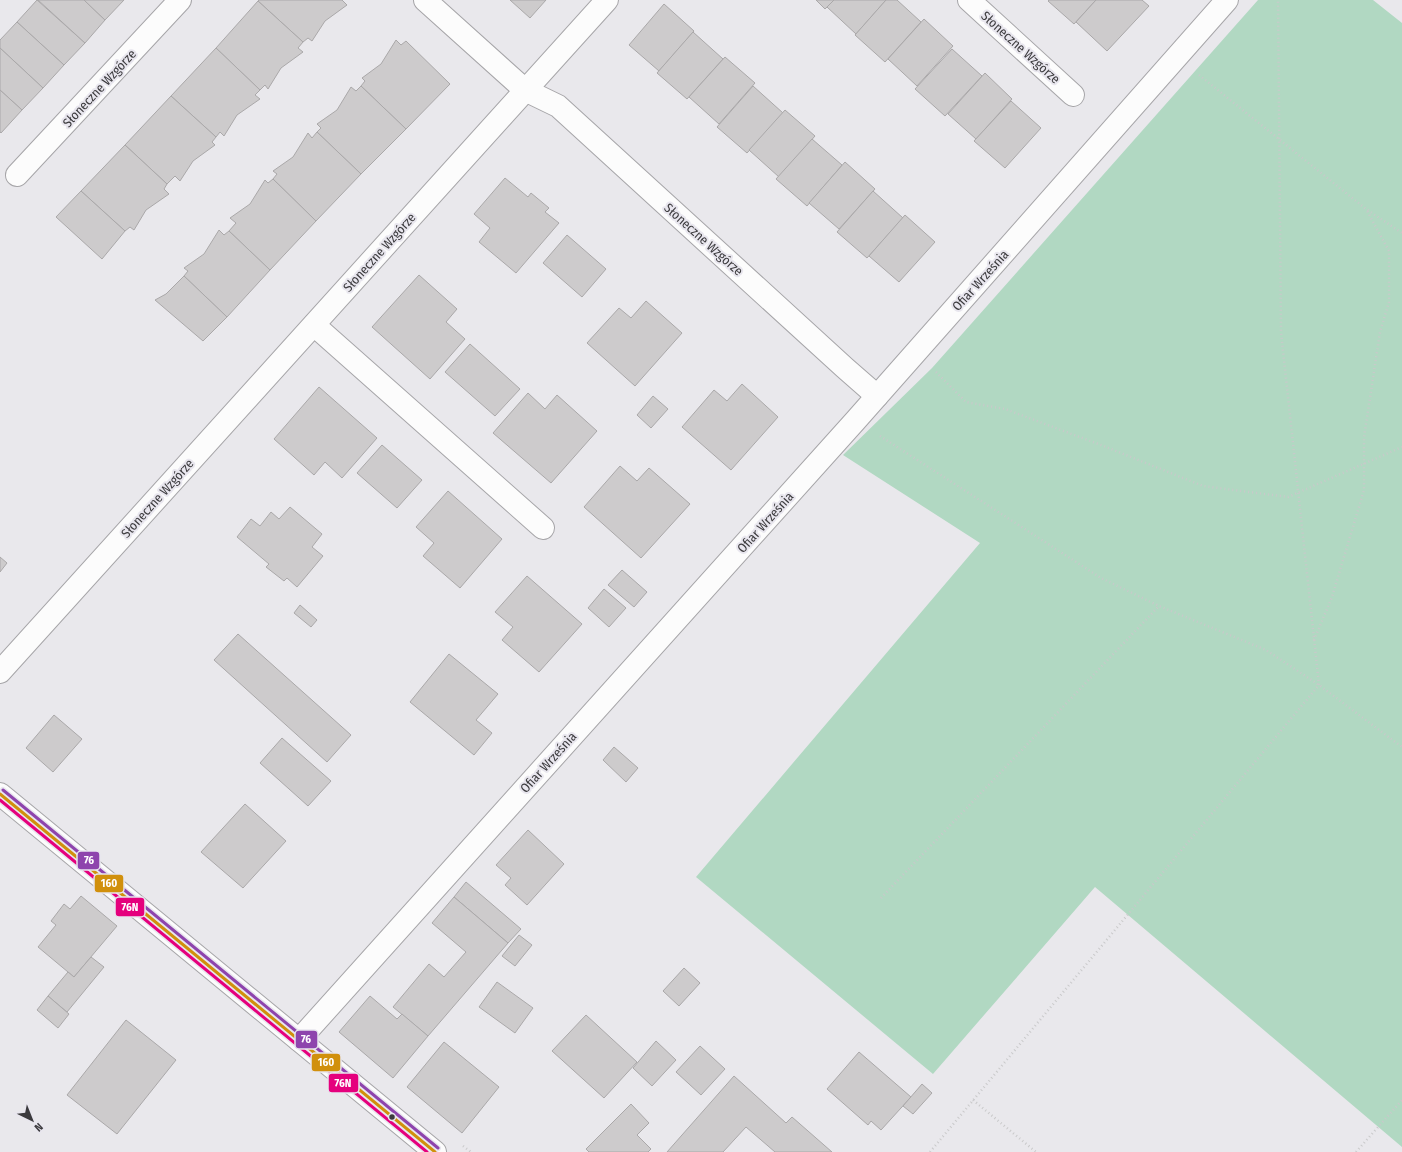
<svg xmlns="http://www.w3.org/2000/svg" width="1402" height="1152" viewBox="0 0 1402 1152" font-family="'Fira Sans Condensed',sans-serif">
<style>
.green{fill:#b1d8c2}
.building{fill:#cdcbcc;stroke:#aaa8a9}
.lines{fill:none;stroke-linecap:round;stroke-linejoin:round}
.minor-casing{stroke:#a6a5a8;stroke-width:24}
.tertiary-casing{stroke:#a6a5a8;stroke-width:24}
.path{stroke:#c9c9ca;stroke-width:2.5;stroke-dasharray:1 3;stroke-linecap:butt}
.minor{stroke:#fcfcfc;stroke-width:22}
.tertiary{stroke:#fcfcfc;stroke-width:22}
.bus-1-casing{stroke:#e8e6ee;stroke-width:6}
.bus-2-casing{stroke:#e8e6ee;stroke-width:6}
.bus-3-casing{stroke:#e8e6ee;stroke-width:6}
.bus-1{stroke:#d1900c;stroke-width:3}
.bus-2{stroke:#e5007d;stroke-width:3}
.bus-3{stroke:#8e44ad;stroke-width:3}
.bus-dot{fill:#3b3a3d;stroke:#e8e6ee;stroke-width:1.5}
.labels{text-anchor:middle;stroke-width:4;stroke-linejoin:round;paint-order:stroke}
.street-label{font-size:13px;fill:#3b3a3d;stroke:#e8e6ee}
.line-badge{stroke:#e8e6ee;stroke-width:1.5}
.badge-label{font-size:11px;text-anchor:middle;font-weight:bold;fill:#fff}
</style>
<rect width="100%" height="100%" fill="#e9e8ec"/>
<!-- green -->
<polygon class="green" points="1258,0 1373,0 1402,23 1402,1147 1095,887 933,1074 696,877 980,543 843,455 932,368"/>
<!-- building -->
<g class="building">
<polygon points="37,0 85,43 64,65 17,22"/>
<polygon points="38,0 84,0 105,20 85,43"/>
<polygon points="84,0 124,0 105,20"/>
<polygon points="259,0 342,0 347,5 325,21 312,41 308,38 303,42 258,1"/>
<polygon points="510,0 546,0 530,18"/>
<polygon points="816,0 834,0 825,9"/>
<polygon points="834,0 886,0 856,34 827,7"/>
<polygon points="886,0 897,0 921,22 885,62 855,35"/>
<polygon points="1049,0 1096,0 1074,24 1048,1"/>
<polygon points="1096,0 1142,0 1149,6 1107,51 1076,22"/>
<polygon points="258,1 303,42 298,48 303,52 281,68 268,89 265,85 260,90 216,48"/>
<polygon points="664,4 694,31 659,71 629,45"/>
<polygon points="924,19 953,46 917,86 888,59"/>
<polygon points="17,22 64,65 43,88 0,48 0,40"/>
<polygon points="693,32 723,59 687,99 657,73"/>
<polygon points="396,40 401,45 406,41 450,84 406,129 361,86 365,81 362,78 381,64"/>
<polygon points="0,48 43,88 22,110 0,90"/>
<polygon points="216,48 260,90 255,95 260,99 237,115 224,136 220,132 216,137 171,96"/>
<polygon points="952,49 982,76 945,116 915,89"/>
<polygon points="725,57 755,83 719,124 689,97"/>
<polygon points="985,73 1012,99 976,139 948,114"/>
<polygon points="361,86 406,129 361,174 317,132 321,128 317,124 337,110 351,87 356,91"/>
<polygon points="753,86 783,113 747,153 717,127"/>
<polygon points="0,90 22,110 1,133 0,132"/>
<polygon points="171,96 216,137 212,142 215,145 193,161 180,181 175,176 167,184 125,145"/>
<polygon points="1011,101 1041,128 1005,168 974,141"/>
<polygon points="785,110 815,136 779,177 749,150"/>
<polygon points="317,132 361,174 316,221 273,179 277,174 273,171 293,157 308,133 312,138"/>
<polygon points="812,139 842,165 807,206 776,179"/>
<polygon points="125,145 167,184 164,189 169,194 146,210 134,230 130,227 125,231 81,191"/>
<polygon points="845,162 875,189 839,229 809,203"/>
<polygon points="505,178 528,197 531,193 549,208 545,212 559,223 516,273 479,242 490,228 474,214"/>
<polygon points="273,179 316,221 270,270 229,231 236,223 230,218 250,204 265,180 268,183"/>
<polygon points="81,191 125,231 102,259 56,217"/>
<polygon points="873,191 903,218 867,258 837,232"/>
<polygon points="905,215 935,242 899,282 869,256"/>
<polygon points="219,230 224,235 229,231 270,270 227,317 184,276 188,271 184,268 204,254"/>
<polygon points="567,235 606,269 582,297 543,263"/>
<polygon points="419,275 457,309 446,322 465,339 430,379 372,327"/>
<polygon points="184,276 227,317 203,341 155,300 166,294"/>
<polygon points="646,301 682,333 635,386 587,343 619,308 631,318"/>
<polygon points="470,344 520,389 495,416 445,372"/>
<polygon points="742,384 778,417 731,470 682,427 714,390 727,401"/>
<polygon points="319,387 377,438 342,478 325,462 314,475 274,439"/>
<polygon points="528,393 545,409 557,395 597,431 551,483 493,433"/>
<polygon points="653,396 668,409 651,428 637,415"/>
<polygon points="382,445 422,480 397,508 357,473"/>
<polygon points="620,466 637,481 649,468 690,504 641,558 584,507"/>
<polygon points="448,491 502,539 460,588 423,556 434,543 416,527"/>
<polygon points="290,507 322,534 312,547 323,556 297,587 287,578 284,581 266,567 269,564 237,537 251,519 260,526 271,512 279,519"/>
<polygon points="0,557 7,563 0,572"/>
<polygon points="622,570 647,592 634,607 608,585"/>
<polygon points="527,576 582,624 539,672 502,640 513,627 495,612"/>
<polygon points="604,589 626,608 609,627 588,608"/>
<polygon points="300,605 317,620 311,627 294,613"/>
<polygon points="238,634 351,735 327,762 214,660"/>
<polygon points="449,654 498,694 476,720 492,733 474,755 410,702"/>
<polygon points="54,715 82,739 53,772 26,748"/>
<polygon points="282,738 331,781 308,806 260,763"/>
<polygon points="614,747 638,768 626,782 603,760"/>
<polygon points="245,804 286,841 243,888 201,852"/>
<polygon points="528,830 564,864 527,905 505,885 511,878 496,865"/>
<polygon points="466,882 521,929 508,943 454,897"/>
<polygon points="81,896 117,926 74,977 38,947 56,925 51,921 64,904 70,909"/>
<polygon points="454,897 508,943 428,1036 393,1007 429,964 444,977 466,952 432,923"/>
<polygon points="519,935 532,945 515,966 502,956"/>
<polygon points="91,957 104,967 67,1012 48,996 68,972 74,977"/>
<polygon points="684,968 700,983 679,1006 663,991"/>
<polygon points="497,982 533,1008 515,1033 479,1007"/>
<polygon points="48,996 69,1014 58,1028 37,1010"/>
<polygon points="370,996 397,1019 402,1014 428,1036 393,1078 339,1032"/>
<polygon points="586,1015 637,1062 604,1098 552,1051"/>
<polygon points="126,1020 176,1060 117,1134 67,1095"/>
<polygon points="656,1041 676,1060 652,1086 633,1068"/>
<polygon points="444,1042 499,1087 462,1133 407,1087"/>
<polygon points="700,1046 725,1069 701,1095 676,1072"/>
<polygon points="859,1052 911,1097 881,1130 871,1121 868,1125 827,1089"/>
<polygon points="734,1076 786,1123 792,1117 832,1152 775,1152 746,1127 723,1152 667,1152"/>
<polygon points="922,1084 932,1093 913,1114 903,1106"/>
<polygon points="631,1104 649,1123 637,1135 651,1149 648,1152 589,1152 586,1149"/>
</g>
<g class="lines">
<!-- minor casing -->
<g class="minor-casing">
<g id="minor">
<polyline points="425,0 525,90 558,106 845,368 877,396"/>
<polyline points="969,0 1073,95"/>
<polyline points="17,175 180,0"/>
<polyline points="314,325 543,528"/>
<polyline points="0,672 607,0"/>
<polyline points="299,1040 856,420 1227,0"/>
</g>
</g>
<!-- tertiary casing -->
<g class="tertiary-casing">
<polyline id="tertiary" points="0,794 435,1152"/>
</g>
<!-- path -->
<g class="path">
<polyline points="1199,75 1366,209 1402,233"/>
<polyline points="936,372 966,402 1005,409 1101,445 1203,486 1288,497 1402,447"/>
<polyline points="880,436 1101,578 1159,606 1266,650 1319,685 1402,747"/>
<polyline points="1314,640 1332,597 1364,490 1364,437 1380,332 1389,302 1389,251 1366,209"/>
<polyline points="881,898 1159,606"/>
<polyline points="973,1100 1036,1152"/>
<polyline points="463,1146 471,1152"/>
<polyline points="930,1152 1319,685 1281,332 1278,0"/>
<polyline points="1356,1152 1402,1100"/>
</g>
<!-- minor -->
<use href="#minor" class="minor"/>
<!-- tertiary -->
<use href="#tertiary" class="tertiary"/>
<!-- bus-1 casing -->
<g class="bus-1-casing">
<polyline id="bus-1" points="0,794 435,1152"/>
</g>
<!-- bus-2 casing -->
<g class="bus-2-casing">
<polyline id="bus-2" points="0,800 427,1152"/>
</g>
<!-- bus-3 casing -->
<g class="bus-3-casing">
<polyline id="bus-3" points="3,790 438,1148"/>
</g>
<!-- bus-1 -->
<use href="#bus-1" class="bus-1"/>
<!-- bus-2 -->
<use href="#bus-2" class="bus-2"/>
<!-- bus-3 -->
<use href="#bus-3" class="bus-3"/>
</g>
<!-- markers -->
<circle class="bus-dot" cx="392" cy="1117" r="3.5"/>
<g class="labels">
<!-- street labels -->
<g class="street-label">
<text transform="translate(1021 47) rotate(42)" y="5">Słoneczne Wzgórze</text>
<text transform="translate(99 88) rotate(-47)" y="5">Słoneczne Wzgórze</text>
<text transform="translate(704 239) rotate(42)" y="5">Słoneczne Wzgórze</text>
<text transform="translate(379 252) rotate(-48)" y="5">Słoneczne Wzgórze</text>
<text transform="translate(980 280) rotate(-48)" y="5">Ofiar Września</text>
<text transform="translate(157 498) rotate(-48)" y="5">Słoneczne Wzgórze</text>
<text transform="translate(765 522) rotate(-48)" y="5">Ofiar Września</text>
<text transform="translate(548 762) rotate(-48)" y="5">Ofiar Września</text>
</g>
</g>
<g class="line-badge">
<rect x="77" y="851" width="23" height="19" rx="4" fill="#8e44ad"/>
<rect x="94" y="874" width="30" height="19" rx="4" fill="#d1900c"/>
<rect x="115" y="897" width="30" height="20" rx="4" fill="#e5007d"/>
<rect x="295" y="1030" width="23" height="19" rx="4" fill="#8e44ad"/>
<rect x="311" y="1053" width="30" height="19" rx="4" fill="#d1900c"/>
<rect x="328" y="1073" width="31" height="20" rx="4" fill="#e5007d"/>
</g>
<g class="badge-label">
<text x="89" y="864">76</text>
<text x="109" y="887">160</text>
<text x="130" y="911">76N</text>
<text x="306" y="1043">76</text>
<text x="326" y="1066">160</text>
<text x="343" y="1087">76N</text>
</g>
<!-- north arrow -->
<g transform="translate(32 1120) rotate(137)" stroke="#e8e6ee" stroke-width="3" paint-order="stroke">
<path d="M0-3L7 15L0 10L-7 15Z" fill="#3b3a3d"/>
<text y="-6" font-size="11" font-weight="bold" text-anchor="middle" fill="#3b3a3d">N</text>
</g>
</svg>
